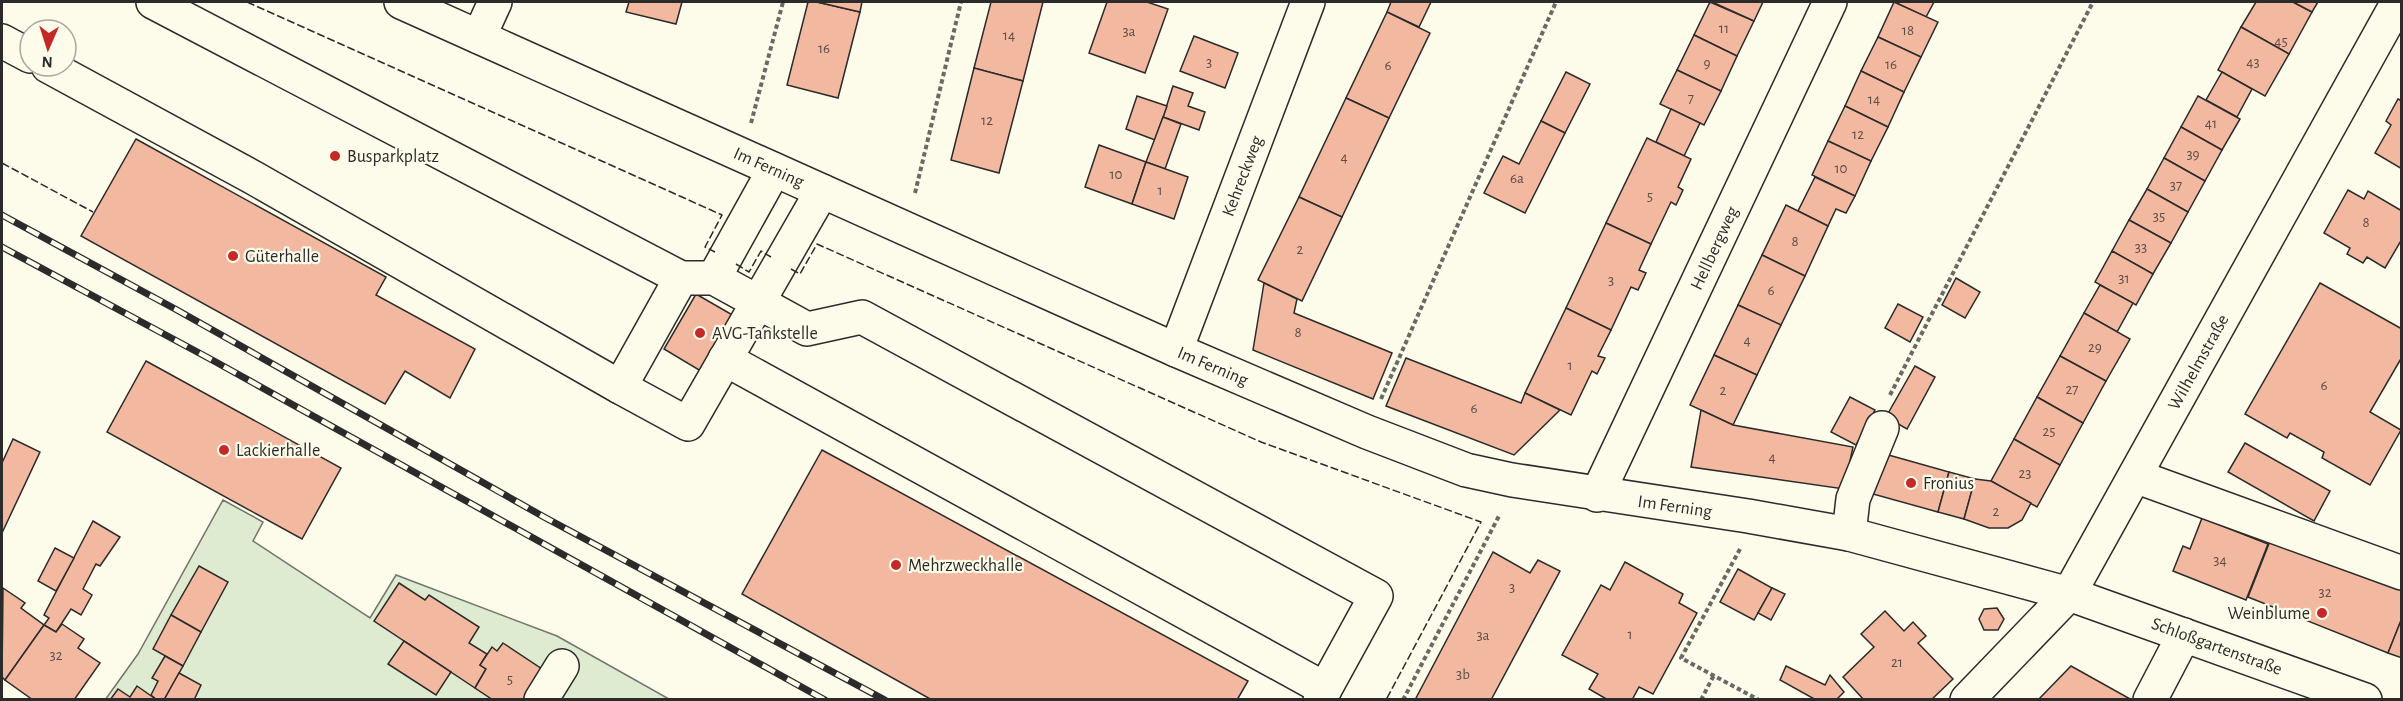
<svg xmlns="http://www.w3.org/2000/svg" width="2403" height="701" viewBox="0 0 2403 701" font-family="'Alegreya Sans',sans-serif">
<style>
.green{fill:#deebd1;stroke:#74746e;stroke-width:1.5}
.building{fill:#f2b8a0;stroke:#2b2b2b;stroke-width:1.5}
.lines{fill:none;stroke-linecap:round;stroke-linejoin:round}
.minor-casing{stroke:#2b2b2b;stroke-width:36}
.path{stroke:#6a6964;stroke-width:4;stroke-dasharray:4.5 3;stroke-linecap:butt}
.minor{stroke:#fdfbea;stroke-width:33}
.rail-casing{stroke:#2b2b2b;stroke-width:7}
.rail{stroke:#fdfbea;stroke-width:4.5;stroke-dasharray:14;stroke-linecap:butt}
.fence{stroke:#2b2b2b;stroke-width:1.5;stroke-dasharray:8 3;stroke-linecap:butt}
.poi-dot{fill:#c62828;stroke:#fdfbea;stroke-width:2}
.labels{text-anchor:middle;stroke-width:4.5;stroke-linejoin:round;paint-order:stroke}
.number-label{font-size:15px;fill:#5d4e48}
.poi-label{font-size:18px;fill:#2b2b2b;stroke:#fdfbea;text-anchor:start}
.street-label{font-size:18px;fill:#2b2b2b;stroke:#fdfbea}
</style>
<rect width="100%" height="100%" fill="#fdfbea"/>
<!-- green -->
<polygon class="green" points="223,500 263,522 253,541 370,618 396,575 557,636 669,699 105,700 138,654"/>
<!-- building -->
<g class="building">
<polygon points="629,2 682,2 676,24 626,12"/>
<polygon points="808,2 817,2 860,12 838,98 787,85"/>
<polygon points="817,2 862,2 860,12"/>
<polygon points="991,2 1043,2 1023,81 974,68"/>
<polygon points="1107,2 1147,2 1168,9 1145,73 1089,53"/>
<polygon points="1391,2 1431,2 1419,27 1387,12"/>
<polygon points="1710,2 1754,21 1737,56 1694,35"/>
<polygon points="1712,2 1763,2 1754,21"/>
<polygon points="1894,2 1934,2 1926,17"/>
<polygon points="1894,2 1938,22 1921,57 1878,37"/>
<polygon points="2256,2 2293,2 2312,12 2289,54 2241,27"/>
<polygon points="2293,2 2318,2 2312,12"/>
<polygon points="1387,12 1430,33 1389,118 1346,98"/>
<polygon points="2241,27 2289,54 2265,96 2218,70"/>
<polygon points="1694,35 1737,56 1721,91 1677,70"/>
<polygon points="1194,36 1238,53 1225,88 1180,71"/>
<polygon points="1878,37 1921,57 1904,92 1861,71"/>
<polygon points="974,68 1023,81 999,173 951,160"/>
<polygon points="1677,70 1721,91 1704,125 1660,104"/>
<polygon points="1861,71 1904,92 1888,127 1845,106"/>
<polygon points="1566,72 1590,84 1565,133 1541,121"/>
<polygon points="2222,72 2252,89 2237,117 2206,100"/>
<polygon points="1173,86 1193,93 1188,106 1205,112 1199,130 1163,117"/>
<polygon points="1137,96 1167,106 1155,140 1126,129"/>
<polygon points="2198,96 2240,119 2222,150 2181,127"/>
<polygon points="1346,98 1389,118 1342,217 1299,197"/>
<polygon points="2398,99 2402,101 2402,169 2375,153 2391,125 2386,121"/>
<polygon points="1845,106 1888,127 1871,161 1828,141"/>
<polygon points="1671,109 1700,123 1684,156 1656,142"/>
<polygon points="1163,117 1181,124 1165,169 1146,162"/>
<polygon points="1541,121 1565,133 1525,213 1484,193 1503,156 1519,164"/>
<polygon points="2181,127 2222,150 2205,181 2164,158"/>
<polygon points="1647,138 1691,159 1678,187 1683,190 1676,205 1671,202 1651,244 1606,223"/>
<polygon points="136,139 386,277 376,295 475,349 450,398 405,371 385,404 81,236"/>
<polygon points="1828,141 1871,161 1855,196 1812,175"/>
<polygon points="1099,145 1146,162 1132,204 1085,187"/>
<polygon points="2164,158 2205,181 2188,212 2147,189"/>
<polygon points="1146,162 1188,177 1174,219 1132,204"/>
<polygon points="1815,177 1855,196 1846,213 1836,209 1828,226 1798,211"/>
<polygon points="2147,189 2188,212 2171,243 2129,220"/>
<polygon points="2348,190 2364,199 2368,191 2402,211 2402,239 2385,268 2367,257 2363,263 2347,254 2350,248 2324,233"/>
<polygon points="1299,197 1342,217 1302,301 1258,280"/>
<polygon points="1786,205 1828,226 1805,276 1762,255"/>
<polygon points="2129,220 2171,243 2153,274 2112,251"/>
<polygon points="1606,223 1651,244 1639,270 1646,273 1638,290 1631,287 1611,330 1566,308"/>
<polygon points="2112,251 2153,274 2136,305 2095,282"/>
<polygon points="1762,255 1805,276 1781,325 1738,305"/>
<polygon points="1956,278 1980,292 1965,318 1942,305"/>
<polygon points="1264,283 1297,299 1294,313 1392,353 1373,399 1253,350"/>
<polygon points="2320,283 2402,329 2402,357 2370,412 2401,430 2370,485 2322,458 2324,452 2290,433 2287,438 2245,414"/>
<polygon points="2100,285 2133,303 2117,332 2084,313"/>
<polygon points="696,294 736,317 704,373 664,349"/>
<polygon points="1898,304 1923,317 1910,342 1885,328"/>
<polygon points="1738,305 1781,325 1757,375 1714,355"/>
<polygon points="1566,308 1611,330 1598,356 1605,358 1597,374 1592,371 1571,415 1525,393"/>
<polygon points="2084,313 2130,339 2106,381 2060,356"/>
<polygon points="1714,355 1757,375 1733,425 1690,405"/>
<polygon points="2060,356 2106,381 2083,423 2037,397"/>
<polygon points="1406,358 1521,403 1525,393 1560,410 1514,455 1386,406"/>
<polygon points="146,361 341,468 302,539 107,432"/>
<polygon points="1915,366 1935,377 1907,429 1886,417"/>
<polygon points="1850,397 1875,410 1856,445 1831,432"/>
<polygon points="2037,397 2083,423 2060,465 2014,439"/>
<polygon points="1701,410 1733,425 1853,447 1844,489 1691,467"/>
<polygon points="13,439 40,452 2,533 2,463"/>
<polygon points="2014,439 2060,465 2037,507 1991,481"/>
<polygon points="2245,443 2330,491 2314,521 2228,472"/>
<polygon points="822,450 1248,681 1237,700 932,700 742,594"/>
<polygon points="1885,454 1949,472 1938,512 1873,494"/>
<polygon points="1949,472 1975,479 1964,519 1938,512"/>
<polygon points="1975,479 1991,481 2031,503 2022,520 2008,528 1989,528 1964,519"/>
<polygon points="2202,518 2268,544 2246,600 2173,571 2183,546 2190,549"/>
<polygon points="93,521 120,537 100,566 96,564 83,589 92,595 81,615 71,609 56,632 44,625 49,618 44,615"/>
<polygon points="2272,536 2402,587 2402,618 2388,653 2248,597"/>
<polygon points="55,548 74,558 56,591 38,581"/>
<polygon points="1493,552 1530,573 1538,560 1560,571 1491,700 1415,700"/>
<polygon points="1625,562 1683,594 1679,603 1697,613 1653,694 1639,687 1632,700 1608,700 1589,689 1598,674 1562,655 1601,585 1610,590"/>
<polygon points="199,566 228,582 201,632 171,615"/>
<polygon points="1738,569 1772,588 1754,620 1720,602"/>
<polygon points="399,583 425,600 429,595 479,627 469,643 487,654 480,665 486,669 475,688 374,621"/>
<polygon points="3,588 25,603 21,608 44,625 5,680 2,677"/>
<polygon points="1772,588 1785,594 1771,620 1758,613"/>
<polygon points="1997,608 2004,619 1998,630 1984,630 1979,619 1984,609"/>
<polygon points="1885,611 1904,631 1913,622 1926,636 1918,643 1953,679 1931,700 1864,700 1843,677 1874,647 1861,634"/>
<polygon points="171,615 201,632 183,666 153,649"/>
<polygon points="2402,618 2402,658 2388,653"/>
<polygon points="62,624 84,639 78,648 100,663 74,700 33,700 5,680 44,625 56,632"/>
<polygon points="404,641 451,672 436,695 388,664"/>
<polygon points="503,643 545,671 526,700 493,700 475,688 486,669 480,665 492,647 497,651"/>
<polygon points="165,656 183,666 164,700 157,700 151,695 158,681 152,678"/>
<polygon points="1786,666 1825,685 1830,675 1844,692 1836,700 1816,700 1780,680"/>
<polygon points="2071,666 2132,700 2038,700"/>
<polygon points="179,673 201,685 194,700 164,700"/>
<polygon points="137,686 157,700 110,700 118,689 130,697"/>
</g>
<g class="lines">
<!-- minor casing -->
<g class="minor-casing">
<g id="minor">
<polyline points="153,2 681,278"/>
<polyline points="401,2 1176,350 1367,432 1466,470 1512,480 1748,516 1849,534 2069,594 2365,700"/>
<polyline points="479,37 495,2"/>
<polyline points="2,41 30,56"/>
<polyline points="48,66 254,178 620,387"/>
<polyline points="822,191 688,424 620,387 681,278 714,278 807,329 862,317 1376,596 1325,689"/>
<polyline points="714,278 774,170"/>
<polyline points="1176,350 1308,2"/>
<polyline points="725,359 1325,689 1320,700"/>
<polyline points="2135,476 2402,573"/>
<polyline points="1597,495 1830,2"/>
<polyline points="1849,534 1853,499 1882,428"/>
<polyline points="541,700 562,666"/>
<polyline points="1967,700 2069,594 2398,2"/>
<polyline points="2150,700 2184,635"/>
</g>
</g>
<!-- path -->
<g class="path">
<polyline points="751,123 783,2"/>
<polyline points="915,193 961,2"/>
<polyline points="1890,395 2093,2"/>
<polyline points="1381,399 1556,2"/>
<polyline points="1740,549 1681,658 1759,700"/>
<polyline points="1403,700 1500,514"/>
<polyline points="1701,700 1714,675"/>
</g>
<!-- minor -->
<use href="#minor" class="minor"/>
<!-- rail casing -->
<g class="rail-casing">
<g id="rail">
<polyline points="2,215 177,310 544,517 885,700"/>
<polyline points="2,247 214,361 825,700"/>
</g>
</g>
<!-- rail -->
<use href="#rail" class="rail"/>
<!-- fence -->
<g class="fence">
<polyline points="247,2 722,215 705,247 715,252"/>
<polyline points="2,163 93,212"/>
<polyline points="736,264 749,272 761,251 771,257"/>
<polyline points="791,269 800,274 817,244 1261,442 1481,522 1386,700"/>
</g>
</g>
<!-- markers -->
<g class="poi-dot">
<circle cx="335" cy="156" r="6"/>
<circle cx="233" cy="256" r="6"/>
<circle cx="700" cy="333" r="6"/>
<circle cx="224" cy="450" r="6"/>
<circle cx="1911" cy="483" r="6"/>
<circle cx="896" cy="565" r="6"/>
<circle cx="2322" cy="613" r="6"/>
</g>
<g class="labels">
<!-- number labels -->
<g class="number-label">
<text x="1724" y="33">11</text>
<text x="1908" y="35">18</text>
<text x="1129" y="36">3a</text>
<text x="1009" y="40">14</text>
<text x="2281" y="46">45</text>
<text x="824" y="53">16</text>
<text x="1209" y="67">3</text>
<text x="2253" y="67">43</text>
<text x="1707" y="68">9</text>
<text x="1891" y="69">16</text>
<text x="1388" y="70">6</text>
<text x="1691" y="103">7</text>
<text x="1874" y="104">14</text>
<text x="987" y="125">12</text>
<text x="2211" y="128">41</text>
<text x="1858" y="139">12</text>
<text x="2193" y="159">39</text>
<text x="1344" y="162">4</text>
<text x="1841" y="173">10</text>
<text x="1116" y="179">10</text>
<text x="1517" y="183">6a</text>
<text x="2176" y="190">37</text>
<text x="1160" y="195">1</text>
<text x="1650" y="201">5</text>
<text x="2159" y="221">35</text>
<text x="2366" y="227">8</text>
<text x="1795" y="246">8</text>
<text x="2141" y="252">33</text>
<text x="1300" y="254">2</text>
<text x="2124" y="283">31</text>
<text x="1611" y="285">3</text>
<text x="1771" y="295">6</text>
<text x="1298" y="337">8</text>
<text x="1747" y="345">4</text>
<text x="2095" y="352">29</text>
<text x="1570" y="370">1</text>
<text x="2324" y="390">6</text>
<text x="2072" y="394">27</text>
<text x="1723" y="395">2</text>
<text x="1474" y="413">6</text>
<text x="2049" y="436">25</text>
<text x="1772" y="462">4</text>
<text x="2025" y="478">23</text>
<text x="1996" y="516">2</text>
<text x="2220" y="565">34</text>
<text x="1512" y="592">3</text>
<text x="2325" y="597">32</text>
<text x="1630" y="639">1</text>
<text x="1483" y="640">3a</text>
<text x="56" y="660">32</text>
<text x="1897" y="667">21</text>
<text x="1463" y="679">3b</text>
<text x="510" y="684">5</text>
</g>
<!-- poi labels -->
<g class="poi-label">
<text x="347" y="162">Busparkplatz</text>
<text x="245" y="262">Güterhalle</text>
<text x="712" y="339">AVG-Tankstelle</text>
<text x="236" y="456">Lackierhalle</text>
<text x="1923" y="489">Fronius</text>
<text x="908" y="571">Mehrzweckhalle</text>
<text x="2310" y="619" text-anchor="end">Weinblume</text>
</g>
<!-- street labels -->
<g class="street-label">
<text transform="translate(769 167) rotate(24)" y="6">Im Ferning</text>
<text transform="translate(1242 176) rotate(-69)" y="6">Kehreckweg</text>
<text transform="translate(1714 248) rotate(-65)" y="6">Hellbergweg</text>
<text transform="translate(2198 362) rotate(-61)" y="6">Wilhelmstraße</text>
<text transform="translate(1213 366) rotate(23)" y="6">Im Ferning</text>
<text transform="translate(1675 506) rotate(8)" y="6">Im Ferning</text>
<text transform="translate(2217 646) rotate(20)" y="6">Schloßgartenstraße</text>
</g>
</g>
<!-- border -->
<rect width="2403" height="701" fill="none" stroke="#2b2b2b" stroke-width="6"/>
<!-- north arrow -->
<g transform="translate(48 48) rotate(183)"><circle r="28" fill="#fdfbea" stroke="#a9a89e" stroke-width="1.5"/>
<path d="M0-4.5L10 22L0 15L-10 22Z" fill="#c62828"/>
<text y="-9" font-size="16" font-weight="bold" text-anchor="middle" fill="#2b2b2b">N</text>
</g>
</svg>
